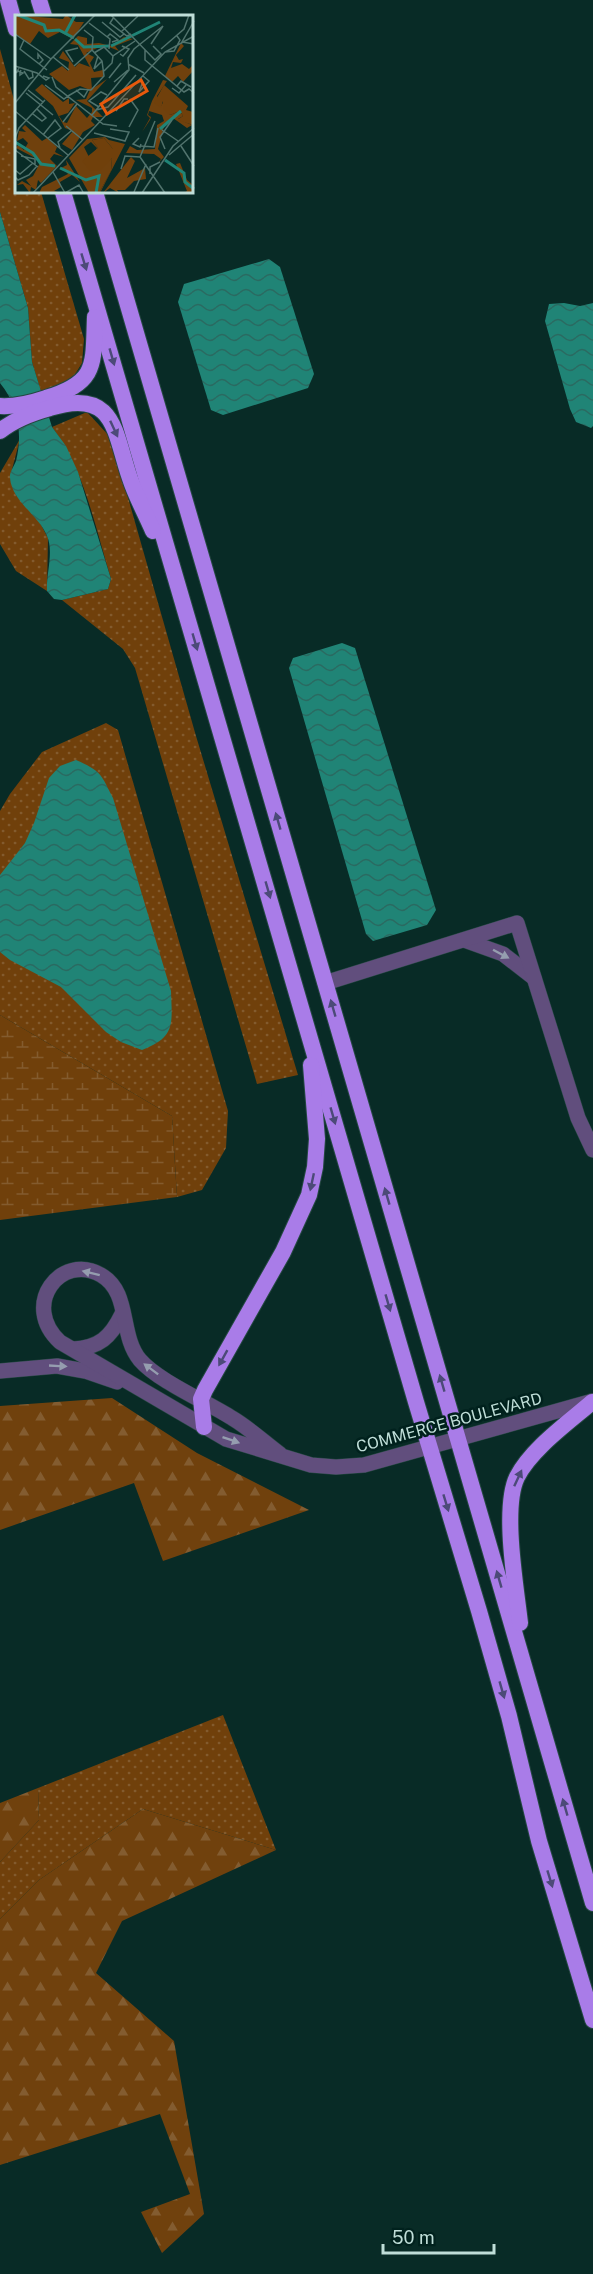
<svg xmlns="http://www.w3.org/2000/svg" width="593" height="2274" viewBox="0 0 593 2274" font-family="'Public Sans',sans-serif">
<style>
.grass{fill:url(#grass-dots)}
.forest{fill:url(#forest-firs)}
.wetland{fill:url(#wetland-marsh)}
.water{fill:url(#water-waves)}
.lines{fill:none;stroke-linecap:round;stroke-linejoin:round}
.tertiary-casing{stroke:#254842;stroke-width:16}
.trunk-casing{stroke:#254842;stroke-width:18}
.tertiary{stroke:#614e7d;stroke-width:15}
.trunk{stroke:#a97ce8;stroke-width:16}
.oneway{fill:#4c4a78}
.oneway2{fill:#959daf}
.labels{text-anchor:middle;stroke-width:5;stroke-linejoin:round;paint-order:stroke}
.street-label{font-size:16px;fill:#bfded8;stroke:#00211d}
.inset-river{fill:none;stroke:#208476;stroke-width:3}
.inset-road{fill:none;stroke:#51736d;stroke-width:1.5}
.view{fill:#e8590c;fill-opacity:0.15;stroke:#e8590c;stroke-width:3}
.inset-edge{fill:none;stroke:#bfded8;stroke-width:3}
</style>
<defs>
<pattern id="grass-dots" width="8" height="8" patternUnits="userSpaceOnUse" patternTransform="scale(1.5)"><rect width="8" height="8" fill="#70400b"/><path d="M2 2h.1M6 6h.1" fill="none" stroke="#835b2e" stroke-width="1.8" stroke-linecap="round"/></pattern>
<pattern id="forest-firs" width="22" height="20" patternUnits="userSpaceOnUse" patternTransform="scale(1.5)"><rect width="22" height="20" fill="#70410d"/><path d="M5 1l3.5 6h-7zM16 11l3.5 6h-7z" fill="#835c30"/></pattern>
<pattern id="wetland-marsh" width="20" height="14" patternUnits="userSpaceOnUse" patternTransform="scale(1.5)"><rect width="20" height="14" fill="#70400b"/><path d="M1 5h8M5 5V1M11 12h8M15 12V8" fill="none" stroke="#835b2e"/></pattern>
<pattern id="water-waves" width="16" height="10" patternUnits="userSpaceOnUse" patternTransform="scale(1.5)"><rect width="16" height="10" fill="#208476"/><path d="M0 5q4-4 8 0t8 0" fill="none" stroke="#2a6a61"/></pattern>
</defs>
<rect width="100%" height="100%" fill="#082b26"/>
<!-- grass -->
<g class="grass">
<polygon points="0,49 16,107 16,192 41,192 84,339 82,363 69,384 41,392 32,362 28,308 0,212"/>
<path d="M87 412 111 438 196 736 298 1075 257 1084 135 668 123 649 62 600 108 589 111 579C95 527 85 471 52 427Z"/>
<polygon points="20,439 10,477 16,495 39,521 48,538 47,591 16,571 0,544 0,473"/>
<polygon points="106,723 118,730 228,1111 226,1148 202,1190 177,1197 172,1116 0,1015 0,811 10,794 42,752"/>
<polygon points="223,1715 276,1850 143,1809 39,1880 0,1919 0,1862 39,1820 38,1788"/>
</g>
<!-- forest -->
<g class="forest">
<polygon points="112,1398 197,1453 309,1510 163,1561 134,1483 0,1530 0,1406"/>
<polygon points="38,1788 39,1820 0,1862 0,1803"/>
<polygon points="143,1809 276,1850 122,1921 96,1973 174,2041 204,2214 162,2253 141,2212 190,2194 160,2114 0,2165 0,1919 39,1880"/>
</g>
<!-- wetland -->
<polygon class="wetland" points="0,1015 172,1116 177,1197 0,1220"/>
<!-- water -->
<g class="water">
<path d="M0 212 28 308 32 362 52 427 66 446 78 472 111 579 108 589 62 600 54 599 47 591C46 574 54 552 47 536 39 515 12 502 10 478 9 473 14 466 16 461 23 434 18 405 0 383Z"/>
<polygon points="269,259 280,267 314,374 308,388 223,415 211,410 178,302 184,284"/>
<polygon points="564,303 580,306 593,303 593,426 591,428 576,422 570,409 545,321 549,304"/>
<polygon points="342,643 355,648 436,910 427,925 373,941 366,934 289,668 293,658"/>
<path d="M76 760C101 771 101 774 113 798L171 991C172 1024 176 1037 142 1050L121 1042 106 1032 61 987 10 960 0 952V875L25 843 34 823 49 778 60 766Z"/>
</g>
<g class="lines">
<!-- tertiary casing -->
<g class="tertiary-casing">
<g id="tertiary">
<polyline points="464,940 503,954 534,978"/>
<polyline points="325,983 517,923 578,1118 593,1150"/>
<path d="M73 1349C99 1348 111 1337 122 1314"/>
<polyline points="0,1371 57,1366 85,1371 117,1382"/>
<path d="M280 1454C264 1442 249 1428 232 1418 207 1402 158 1381 140 1360 119 1335 131 1292 101 1275 61 1252 20 1305 60 1342L226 1439 311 1465 336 1467 364 1465 593 1401"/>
</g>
</g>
<!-- trunk casing -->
<g class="trunk-casing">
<g id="trunk">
<polyline points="8,0 16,29"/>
<polyline points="39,0 44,16"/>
<polyline points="63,192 416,1402 479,1611 509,1716 539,1841 593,2020"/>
<polyline points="95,192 593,1903"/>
<path d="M0 406C16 407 31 403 46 398 98 382 93 365 95 317"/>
<path d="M0 431C15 419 32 413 50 408 119 386 114 438 132 484 138 500 146 515 153 531"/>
<polyline points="204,1427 201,1399 205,1390 283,1252 309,1195 315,1167 317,1139 311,1065"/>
<path d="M520 1623C516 1587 502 1508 517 1477 531 1449 569 1422 592 1402"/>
</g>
</g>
<!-- tertiary -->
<use href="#tertiary" class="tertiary"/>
<!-- trunk -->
<use href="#trunk" class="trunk"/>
</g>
<!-- one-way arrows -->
<defs><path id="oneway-solid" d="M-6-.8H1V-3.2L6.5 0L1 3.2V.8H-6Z" transform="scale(1.5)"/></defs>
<g class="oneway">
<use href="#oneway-solid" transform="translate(84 262) rotate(73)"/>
<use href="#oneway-solid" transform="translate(112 357) rotate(74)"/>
<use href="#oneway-solid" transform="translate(114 429) rotate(65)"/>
<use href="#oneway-solid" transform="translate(195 642) rotate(74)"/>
<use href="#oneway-solid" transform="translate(278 821) rotate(-106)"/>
<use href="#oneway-solid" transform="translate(268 890) rotate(74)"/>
<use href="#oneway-solid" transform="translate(333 1008) rotate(-106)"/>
<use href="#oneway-solid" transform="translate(333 1116) rotate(74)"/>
<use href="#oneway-solid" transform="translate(312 1182) rotate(102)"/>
<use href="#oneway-solid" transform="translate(387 1196) rotate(-106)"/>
<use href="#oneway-solid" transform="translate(388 1303) rotate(74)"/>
<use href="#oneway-solid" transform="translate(223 1358) rotate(119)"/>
<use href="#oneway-solid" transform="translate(442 1383) rotate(-106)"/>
<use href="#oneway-solid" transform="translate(518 1478) rotate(-65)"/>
<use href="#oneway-solid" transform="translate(446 1503) rotate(73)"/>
<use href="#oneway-solid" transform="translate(499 1579) rotate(-106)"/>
<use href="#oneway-solid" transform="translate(502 1690) rotate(74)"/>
<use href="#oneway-solid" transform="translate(565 1807) rotate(-106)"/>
<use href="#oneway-solid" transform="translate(550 1879) rotate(73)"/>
</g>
<g class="oneway2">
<use href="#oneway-solid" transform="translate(501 954) rotate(28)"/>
<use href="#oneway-solid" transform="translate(91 1273) rotate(-166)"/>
<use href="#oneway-solid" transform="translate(58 1366) rotate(3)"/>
<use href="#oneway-solid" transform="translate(151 1369) rotate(-143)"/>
<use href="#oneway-solid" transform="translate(231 1440) rotate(19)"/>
</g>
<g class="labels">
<!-- street labels -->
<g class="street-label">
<text transform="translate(449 1422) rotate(-15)" y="6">COMMERCE BOULEVARD</text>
</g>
</g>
<!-- overview -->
<g transform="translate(15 15)">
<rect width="178" height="178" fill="#082b26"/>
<path d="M63 21 72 23V29L84 28 96 31 109 22 118 24 100 31 104 36 89 30 71 38 79 42 75 48 79 57 88 55V62L76 63 77 74 92 64 72 86 88 102H78L76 106 80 110 68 117 57 135 47 129 58 116 50 113 38 91 20 75 27 69 48 87 54 83V89L60 88 53 98 44 101 48 107 52 108 61 91 72 103 77 97V93L61 85 71 84 75 75 65 71 54 75 34 59 47 51 53 56 54 47 44 43 48 36 60 52 64 48 75 52 63 30 55 29ZM166 28 169 31 161 40 164 45 168 44 166 48 158 47 156 53 167 49 174 54 177 51 178 56 168 67 163 61 157 67 150 61ZM148 65 152 66 142 81 146 91 149 86 155 100 165 96 168 101 163 104 177 110 172 113 158 103 150 108 143 134 149 142 143 148 146 144 139 139 111 138 115 131 122 135 140 134 142 110 149 106 147 100 134 96 133 100 136 102 135 105 127 117 135 103 132 100 137 86ZM10 110 27 126 32 123 42 132 40 137 49 142 39 139 35 144 42 151 26 168 23 165 21 175 16 172 15 178 8 169 2 170 7 166 16 171 11 165 18 161 26 146 1 133 3 130 9 135 13 128 8 123 2 126 4 116 11 117 7 113ZM90 122 99 129 98 134 89 123 77 125 83 133 78 140 82 133 76 127 69 132 74 142 68 146 72 151 82 154 97 143 96 156 84 178H74L54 143 72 124ZM116 142 120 146 112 163 130 153 131 164 119 166 110 175H102L104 178 95 173 88 178ZM51 145 65 167 57 160 45 167 46 172 39 176 43 177 24 178 27 172 53 159 49 154H44L52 150ZM165 148 172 165 178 170V178H169L172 176 161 149Z" fill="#70410d"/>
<path d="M89 123 98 134 94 125 110 129 85 178H84L96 156 97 143 85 156H75L67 146 83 133 77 125Z" fill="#70400b"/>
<path d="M0 0 48 4 51 0 61 7H69L58 24 45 17 33 23 24 16 15 29 0 19ZM149 70 173 91 171 95 178 97V110L162 105 168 101 165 96 155 100 148 94V86L146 93 139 88Z" fill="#70400b"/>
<path class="inset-river" d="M3 0 29 10 31 16 44 15 59 23M51 17 60 0M60 24 69 32 95 31M96 31 145 7M145 114 166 96M0 127 18 138 26 149 40 151M150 145 169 158 170 167 179 174M45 153 71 165 84 161 81 178"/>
<path class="inset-road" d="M96 0 140 45 146 39 138 31M99 2 95 8 112 21 116 19M179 6 167 27 179 29M87 7 105 22 109 19M74 8 95 24 94 34M106 17 123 1M0 19 36 44M92 22 95 19 103 25 97 27M9 25 5 34 32 55M146 34 169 14 174 0M130 35V45L169 77 174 74 179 78M150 37 159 36 165 25 162 21M79 38 89 32 98 41M105 39 108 41 114 34 107 31 110 33M83 41 79 54 87 46M38 42 54 55M23 44V39L28 45 24 49M58 47 51 36 63 33M113 49 129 58M0 51 22 58 31 65 34 63 28 61M59 51 77 35M3 56 1 58 3 55V56L5 57 8 58 5 60V57L6 55M9 56 14 64 18 62 17 56M89 56 97 48 98 41 120 26M37 62 41 72 88 109 102 111M94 63 106 48M99 67 113 55M127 69 124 77 134 66 128 61M30 70 49 84 53 81M162 71 166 66 176 72M157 73 164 78 171 70M13 75 28 87M61 75 69 82 73 75M11 78 38 100M53 81 65 74 76 75 89 61 87 46 77 35 78 22 69 15M0 88 36 44 80 0M84 92 74 86 86 77 92 80M81 95 93 92 121 60M0 96 53 140M101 96 109 84H113M18 99 27 106 31 103 22 94M77 100 114 55 113 43 119 34 148 11 136 29M48 107 62 89M51 111 68 125M114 112 123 95 115 84M147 115 163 126M79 118 110 126 114 117 95 114M28 120 40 105 46 113 33 123M0 123 4 113 30 85M124 123 118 129 125 132 126 129M126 131 139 132 143 113M166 131 179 151M45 133 43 127 56 116M150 134 145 122 157 105M0 135 23 152M154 140 179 119M6 141 20 144V150M125 142 150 178M125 142 140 106M106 154 110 141 125 142M0 155 5 159 18 148M38 157 50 178M135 159V152L145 147M0 162 3 165 14 160 22 151M119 177 131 149M18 178 150 37 179 21M50 178 64 170 68 177M127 178 158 131 179 113"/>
<path class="view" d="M126 65 132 76 92 99 86 89Z"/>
<rect width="178" height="178" class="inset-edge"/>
</g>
<!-- scale -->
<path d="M383 2244v9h111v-9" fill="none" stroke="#bfded8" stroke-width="3"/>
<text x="392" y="2244" font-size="18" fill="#bfded8" stroke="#00211d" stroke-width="4.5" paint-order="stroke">50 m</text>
</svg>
